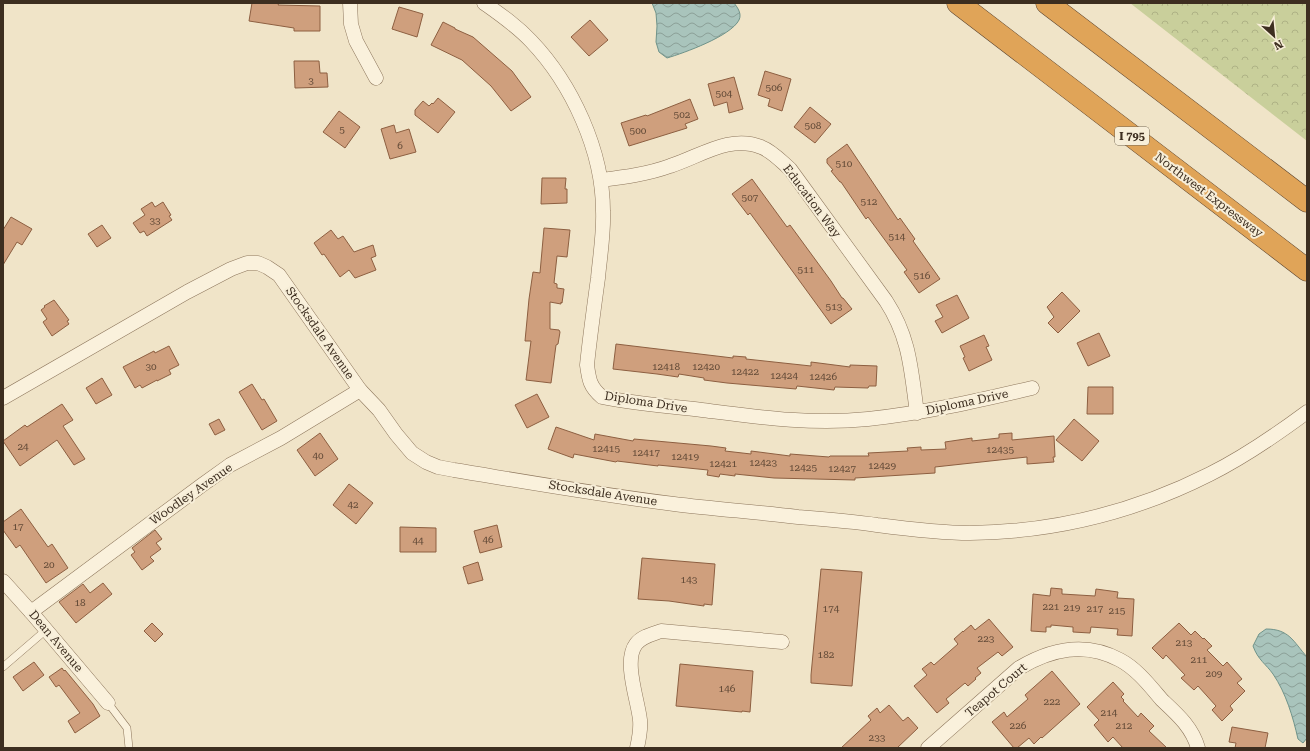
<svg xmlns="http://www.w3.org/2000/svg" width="1310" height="751" viewBox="0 0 1310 751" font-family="'Roboto Serif',serif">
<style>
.forest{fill:url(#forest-crowns)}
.water{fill:url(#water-waves);stroke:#6f938a}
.building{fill:#cf9f7d;stroke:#8d5f41}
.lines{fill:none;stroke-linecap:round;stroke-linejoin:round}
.service-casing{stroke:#8d765c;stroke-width:8}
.minor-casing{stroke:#8d765c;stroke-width:15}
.motorway-casing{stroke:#5b4430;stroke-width:23}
.service{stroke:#faf1dc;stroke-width:7}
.minor{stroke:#faf1dc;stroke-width:14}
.motorway{stroke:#e0a458;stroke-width:22}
.labels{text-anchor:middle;stroke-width:4;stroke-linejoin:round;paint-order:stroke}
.number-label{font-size:10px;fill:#624a37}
.shield{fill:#f7eed8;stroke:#756857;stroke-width:1}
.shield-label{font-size:11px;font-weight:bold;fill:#3d2e20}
.street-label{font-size:12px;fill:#3d2e20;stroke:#f7eed8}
</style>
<defs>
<pattern id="forest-crowns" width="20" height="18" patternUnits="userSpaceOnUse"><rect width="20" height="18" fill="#c9cf9b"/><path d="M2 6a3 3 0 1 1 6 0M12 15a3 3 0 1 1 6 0" fill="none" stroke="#aeb285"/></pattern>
<pattern id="water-waves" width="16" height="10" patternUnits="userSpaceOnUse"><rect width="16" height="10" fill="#a9c4bc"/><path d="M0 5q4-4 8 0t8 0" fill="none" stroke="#8ba098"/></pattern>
</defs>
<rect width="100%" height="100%" fill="#f0e4c8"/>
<!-- forest -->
<polygon class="forest" points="1130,3 1307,3 1307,141"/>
<!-- water -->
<g class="water">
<path d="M652 3H734C738 8 742 14 739 20 731 36 684 53 667 58L659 52 656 42 657 26 656 13Z"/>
<path d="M1266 629C1289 629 1293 641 1307 657V738L1303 743 1298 739C1293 717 1286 693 1273 674 1266 664 1258 660 1253 646L1259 634Z"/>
</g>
<!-- building -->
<g class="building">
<polygon points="252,3 279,3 278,5 320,6 320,31 294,31 294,28 249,21"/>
<polygon points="399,7 423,14 417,37 392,29"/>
<polygon points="590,20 608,40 589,56 571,37"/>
<polygon points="443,22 455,28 455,29 473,37 512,71 531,97 511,111 491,86 462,60 431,45"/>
<polygon points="294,61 319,61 320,73 327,73 328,87 295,88"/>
<polygon points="765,71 791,79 782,111 768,106 770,99 758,95"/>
<polygon points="734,77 743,109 729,113 727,102 714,106 708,84"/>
<polygon points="438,98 455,112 438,133 415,115 415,110 423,101 429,106 432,103 433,104"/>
<polygon points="690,99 698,119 685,124 687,128 629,146 621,123 646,115 647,116"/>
<polygon points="810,107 831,124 815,143 794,127"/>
<polygon points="339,111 360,127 345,148 323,132"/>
<polygon points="394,125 396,133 409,129 416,152 390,159 381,129"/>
<polygon points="847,144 898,220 900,218 915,239 913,241 940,279 919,293 904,272 907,270 868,217 866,219 841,182 840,182 831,171 833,170 827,163 827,159"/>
<polygon points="542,178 566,178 565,189 567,189 567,203 541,204"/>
<polygon points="752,179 787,227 790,225 831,281 842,298 843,298 852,309 831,324 750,213 748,215 732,194"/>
<polygon points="152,202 155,207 163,202 171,215 169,216 172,220 147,236 144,231 140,233 133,223 145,215 141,209"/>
<polygon points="11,217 32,229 22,245 17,242 3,265 3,230"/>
<polygon points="102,225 111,238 97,247 88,234"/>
<polygon points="544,228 570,230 567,257 557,256 554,283 557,284 557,288 564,289 562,303 561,302 561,304 550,302 550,329 559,330 560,332 558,344 556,345 551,383 526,380 531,341 525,341 529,299 533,272 540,273"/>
<polygon points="331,230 338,239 343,236 354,252 373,245 376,256 371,258 376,270 355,278 349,270 340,277 324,254 322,255 314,243"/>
<polygon points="1062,292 1080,311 1058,333 1048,323 1054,317 1047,307"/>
<polygon points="957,295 969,318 942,333 935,321 943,317 936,305"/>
<polygon points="54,300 69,320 67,321 69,324 52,336 43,322 47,319 41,310 45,307 44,306"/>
<polygon points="1099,333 1110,356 1088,366 1077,343"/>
<polygon points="984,335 989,346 986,347 992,360 969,371 963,358 965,357 960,346"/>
<polygon points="616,344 733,358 733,356 746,357 746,359 811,366 811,362 850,367 850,365 877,366 876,386 869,386 868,388 835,387 834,390 797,386 796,389 727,383 704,380 704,378 679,374 678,377 657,374 613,369"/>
<polygon points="169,346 179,365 169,370 171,374 157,381 157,380 142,388 140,385 135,388 123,367 154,351 155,353"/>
<polygon points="102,378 112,395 96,404 86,388"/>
<polygon points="252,384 262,400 264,399 277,421 262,430 239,392"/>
<polygon points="1088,387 1113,387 1113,414 1087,414"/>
<polygon points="537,394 549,417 527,428 515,405"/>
<polygon points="62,404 73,420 63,426 85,459 74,465 57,440 20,466 3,441 25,425 27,427"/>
<polygon points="219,419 225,430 215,435 209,424"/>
<polygon points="1074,419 1099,441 1082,461 1056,440"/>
<polygon points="556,427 594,440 595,434 633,441 634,439 711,446 726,448 725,451 751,454 751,451 790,456 790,454 829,457 830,456 869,456 868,453 908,451 907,448 921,447 921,450 946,449 945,442 972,438 972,441 999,438 999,434 1012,433 1012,440 1054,436 1055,457 1053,457 1054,462 1027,464 1027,457 935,467 935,473 855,478 855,480 774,478 735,474 735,476 720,474 719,477 707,475 708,470 658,465 658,466 617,461 616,462 574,454 573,458 548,449"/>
<polygon points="320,433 338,459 315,476 297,450"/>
<polygon points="349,484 373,503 356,524 333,505"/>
<polygon points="21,509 48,547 52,544 68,568 46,583 20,545 16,548 3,530 3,522"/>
<polygon points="497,525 502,547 480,553 474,531"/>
<polygon points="400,527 436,528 436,552 400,552"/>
<polygon points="155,530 162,539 156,543 161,549 150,557 154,561 142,570 131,555 135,552 132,548"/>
<polygon points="642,558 715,564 712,605 704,604 704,606 669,601 638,599"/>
<polygon points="478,562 483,580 468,584 463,567"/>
<polygon points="821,569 862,572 852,686 811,683 811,675"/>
<polygon points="103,583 112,594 76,623 59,602 83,584 90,593"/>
<polygon points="1051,588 1062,589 1062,594 1095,596 1096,589 1118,592 1117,598 1134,599 1132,636 1117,635 1118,629 1091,627 1090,633 1073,632 1073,627 1051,625 1051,627 1046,627 1046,632 1031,631 1033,594 1050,596"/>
<polygon points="989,619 1013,647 1002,656 998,652 977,668 981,673 975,678 976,679 968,686 965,683 946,699 949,703 937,713 914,686 927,675 922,669 931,662 934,665 958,644 954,639 963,631 963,632 971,625 975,630"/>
<polygon points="152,623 163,634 155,642 144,631"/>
<polygon points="1179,623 1191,635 1195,631 1203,639 1204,638 1212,646 1207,650 1223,666 1227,662 1242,679 1237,683 1245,691 1230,706 1233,710 1222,721 1212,710 1216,706 1198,686 1194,690 1181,678 1185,675 1166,655 1163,659 1152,648"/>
<polygon points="34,662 44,675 23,691 13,677"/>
<polygon points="680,664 753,671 750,712 742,711 742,712 676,706"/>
<polygon points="62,668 64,671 65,670 93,704 100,716 75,733 68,721 80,713 59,685 56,687 49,677"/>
<polygon points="1052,671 1080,704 1042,738 1041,737 1034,744 1029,738 1017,748 1014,748 992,722 1004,712 1007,717 1028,699 1025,695"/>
<polygon points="1113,682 1124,694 1121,697 1124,700 1123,701 1138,717 1141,713 1154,726 1149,731 1167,748 1123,748 1113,737 1108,742 1094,725 1099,720 1087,707"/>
<polygon points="889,705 903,721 908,717 918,728 897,748 841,748 871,720 868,716 877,708 880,713"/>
<polygon points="1232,727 1268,733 1265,748 1235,748 1236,743 1229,742"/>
</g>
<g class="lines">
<!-- service casing -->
<g class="service-casing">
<g id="service">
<polyline points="3,667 46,630"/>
<polyline points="108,703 127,728 129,748"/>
</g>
</g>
<!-- minor casing -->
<g class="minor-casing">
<g id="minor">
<polyline points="350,3 351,24 356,41 376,78"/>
<path d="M484 3C501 15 517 26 531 41 572 84 603 151 603 211 604 233 600 256 598 278 594 307 590 336 587 365 589 380 590 387 602 397 635 404 669 406 702 410 757 417 812 425 868 419 924 413 977 401 1032 388"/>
<path d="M601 180C625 177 648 174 670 166 699 157 730 134 761 147 772 151 781 161 790 169L886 301C910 338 911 370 917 413"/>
<path d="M3 398 187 292 231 269 247 263H258L267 267 279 275 360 390 379 410 396 434 412 453 426 462 438 467 454 470C527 482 600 495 674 504 715 509 756 512 798 517 824 519 851 521 877 525 908 529 939 533 970 533 1053 532 1135 512 1210 474 1244 457 1276 435 1307 412"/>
<polyline points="3,581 31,612 108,703"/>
<polyline points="31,612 202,485 230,465 281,438 360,390"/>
<path d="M637 748C639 739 641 730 640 720 638 700 623 661 636 644 642 636 653 634 661 631L782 642"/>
<path d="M928 748 1019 668C1051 649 1085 641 1120 660 1137 669 1150 686 1162 700 1177 714 1192 727 1198 748"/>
</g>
</g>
<!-- motorway casing -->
<g class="motorway-casing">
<g id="motorway">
<polyline points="958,3 1307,270"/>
<polyline points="1047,3 1307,201"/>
</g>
</g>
<!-- service -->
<use href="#service" class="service"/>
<!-- minor -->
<use href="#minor" class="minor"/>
<!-- motorway -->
<use href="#motorway" class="motorway"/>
</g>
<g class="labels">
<!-- number labels -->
<g class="number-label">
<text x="311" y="84">3</text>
<text x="774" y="91">506</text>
<text x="724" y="97">504</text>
<text x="682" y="118">502</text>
<text x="813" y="129">508</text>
<text x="342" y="133">5</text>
<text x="638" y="134">500</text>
<text x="400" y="149">6</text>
<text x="844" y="167">510</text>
<text x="750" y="201">507</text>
<text x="869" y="205">512</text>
<text x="155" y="224">33</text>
<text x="897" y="240">514</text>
<text x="806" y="273">511</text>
<text x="922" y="279">516</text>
<text x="834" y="310">513</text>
<text x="151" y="370">30</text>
<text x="666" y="370">12418</text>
<text x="706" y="370">12420</text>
<text x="745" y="375">12422</text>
<text x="784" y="379">12424</text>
<text x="823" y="380">12426</text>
<text x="23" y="450">24</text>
<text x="606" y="452">12415</text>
<text x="1000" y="453">12435</text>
<text x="646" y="456">12417</text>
<text x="318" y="459">40</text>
<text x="685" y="460">12419</text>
<text x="763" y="466">12423</text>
<text x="723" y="467">12421</text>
<text x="882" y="469">12429</text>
<text x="803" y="471">12425</text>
<text x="842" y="472">12427</text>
<text x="353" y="508">42</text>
<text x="18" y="530">17</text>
<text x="488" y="543">46</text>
<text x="418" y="544">44</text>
<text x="49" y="568">20</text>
<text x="689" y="583">143</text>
<text x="80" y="606">18</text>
<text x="1051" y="610">221</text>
<text x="1072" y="611">219</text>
<text x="831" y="612">174</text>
<text x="1095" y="612">217</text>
<text x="1117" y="614">215</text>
<text x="986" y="642">223</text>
<text x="1184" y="646">213</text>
<text x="826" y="658">182</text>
<text x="1199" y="663">211</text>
<text x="1214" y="677">209</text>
<text x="727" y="692">146</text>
<text x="1052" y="705">222</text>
<text x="1109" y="716">214</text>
<text x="1018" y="729">226</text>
<text x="1124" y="729">212</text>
<text x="877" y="741">233</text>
</g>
<!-- shield labels -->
<rect class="shield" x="1115" y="127" width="34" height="18" rx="3"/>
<g class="shield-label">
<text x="1132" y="140">I 795</text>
</g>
<!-- street labels -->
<g class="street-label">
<text transform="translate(1209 195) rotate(37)" y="4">Northwest Expressway</text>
<text transform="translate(812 201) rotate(53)" y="4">Education Way</text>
<text transform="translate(320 333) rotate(55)" y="4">Stocksdale Avenue</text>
<text transform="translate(646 402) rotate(9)" y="4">Diploma Drive</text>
<text transform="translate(967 402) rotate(-12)" y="4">Diploma Drive</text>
<text transform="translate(603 493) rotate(9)" y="4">Stocksdale Avenue</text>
<text transform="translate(191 494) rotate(-35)" y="4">Woodley Avenue</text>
<text transform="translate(56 641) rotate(50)" y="4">Dean Avenue</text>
<text transform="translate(996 690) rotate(-40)" y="4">Teapot Court</text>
</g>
</g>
<!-- border -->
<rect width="1310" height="751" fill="none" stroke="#3d2e20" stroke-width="8"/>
<!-- north arrow -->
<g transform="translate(1274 36) rotate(153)" stroke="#f7eed8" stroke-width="3" paint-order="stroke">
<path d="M0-3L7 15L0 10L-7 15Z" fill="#3d2e20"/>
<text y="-6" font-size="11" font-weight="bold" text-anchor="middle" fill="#3d2e20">N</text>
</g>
</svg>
